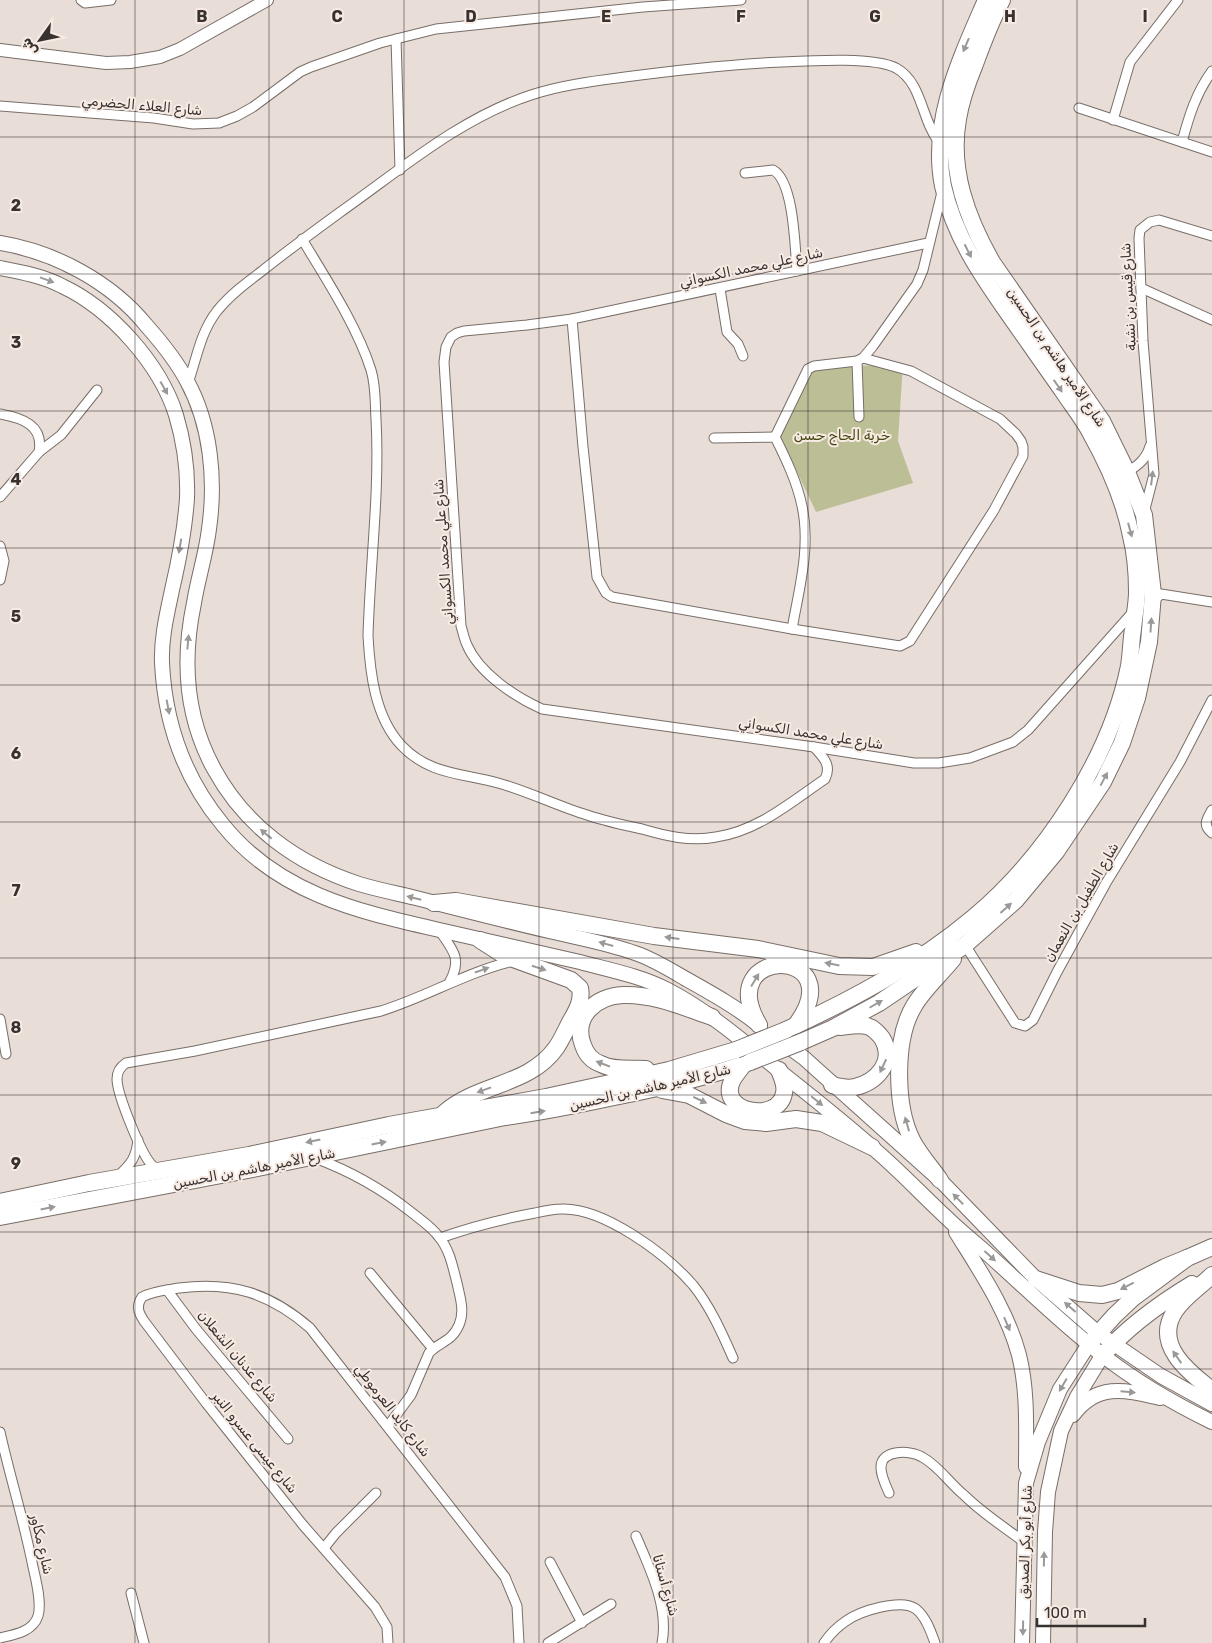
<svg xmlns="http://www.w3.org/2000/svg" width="1212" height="1643" viewBox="0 0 1212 1643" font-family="Rubik,Cairo,sans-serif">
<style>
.green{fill:#bcbf96}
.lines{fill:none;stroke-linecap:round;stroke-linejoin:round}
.street-casing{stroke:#786e68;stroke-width:11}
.secondary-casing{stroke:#786e68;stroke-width:14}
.primary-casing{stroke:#786e68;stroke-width:16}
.highway-casing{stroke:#786e68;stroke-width:18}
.street{stroke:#fff;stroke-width:9}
.secondary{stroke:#fff;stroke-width:12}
.primary{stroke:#fff;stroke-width:14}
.highway{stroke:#fff;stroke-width:16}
.highway-bridge-casing{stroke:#786e68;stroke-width:18;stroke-linecap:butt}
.highway-bridge{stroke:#fff;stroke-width:16}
.oneway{fill:#9b9898}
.grid{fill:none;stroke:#373230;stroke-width:1;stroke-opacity:0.55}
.labels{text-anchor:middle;stroke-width:4;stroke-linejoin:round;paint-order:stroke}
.street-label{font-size:14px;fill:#373230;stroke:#f7ebe4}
.park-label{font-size:14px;fill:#45460d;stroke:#f7ebe4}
.grid-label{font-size:16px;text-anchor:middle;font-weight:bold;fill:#373230;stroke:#f7ebe4;stroke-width:4;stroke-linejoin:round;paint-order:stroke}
</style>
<rect width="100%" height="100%" fill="#e9ddd7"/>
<!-- green -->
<polygon class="green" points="903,364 898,441 913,483 816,512 780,436 811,368"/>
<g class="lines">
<!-- street casing -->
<g class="street-casing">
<g id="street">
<polyline points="81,0 85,3 111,0"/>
<polyline points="396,39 400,170"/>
<polyline points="0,106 154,118 193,124 219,123 237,116 253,107 300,72 311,67 380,43 436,29 643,7 741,0"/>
<polyline points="1079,108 1212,152"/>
<polyline points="1113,120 1130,62 1178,0"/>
<path d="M1182 142C1189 116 1196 93 1212 71"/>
<path d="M745 173 773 170C794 181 795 248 797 271"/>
<path d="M302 239C326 279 357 326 371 370 376 386 375 403 376 419 380 491 370 564 368 636 370 673 375 717 401 745 429 775 462 773 498 783 528 791 557 806 587 815 605 821 623 825 642 829 666 836 690 842 716 837 758 831 791 802 825 779 832 765 823 757 814 747"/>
<path d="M928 243 572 319 527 325 464 331 457 333 451 337 446 347 444 362 461 626C463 632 464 639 467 645 479 673 515 697 542 709L814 747 914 763H939L970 758 1013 742 1028 730 1133 612"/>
<polyline points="1141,288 1212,320"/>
<polyline points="720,289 727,332 738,344 743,356"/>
<polyline points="572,319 583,447 597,577 606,593 612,597 792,629 900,646 910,641 994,510 1023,456 1023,447 1021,441 1016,434 1000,419 911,371 863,358"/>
<polyline points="857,361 859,417"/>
<path d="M188 383C197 358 200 333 217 311 230 295 246 283 262 271 287 251 313 232 339 213 399 171 460 118 531 95 561 85 594 81 625 77 671 71 717 66 763 63 794 62 870 55 896 68 923 83 921 120 939 142"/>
<path d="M0 414C22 418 44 425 39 452L0 497"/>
<polyline points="775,437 808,369 814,366 857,361 863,358 873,346 917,284 923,270 942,192"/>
<path d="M714 438 775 437C786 459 797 482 802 506 811 547 799 589 792 629"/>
<polyline points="39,452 61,435 97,390"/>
<path d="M1127 472C1139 465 1146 459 1150 446"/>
<polyline points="1144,513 1154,474 1143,341 1139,238 1140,230 1150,222 1159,220 1212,236"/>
<polyline points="0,546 4,561 0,580"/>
<polyline points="1153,601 1161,594 1212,602"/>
<path d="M1212 810C1207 819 1202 825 1212 833"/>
<path d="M439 930C453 950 463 959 449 983"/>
<polyline points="965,945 1015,1023 1025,1026 1033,1020 1057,972 1106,883 1180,762 1212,700"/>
<polyline points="0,1019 6,1054"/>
<path d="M315 1158C350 1171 382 1189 411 1212 421 1220 432 1227 439 1237 450 1250 453 1268 457 1283 460 1297 465 1311 459 1325 451 1343 440 1341 429 1353L411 1395 388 1426"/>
<path d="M160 1169C159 1168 154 1167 153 1166 142 1157 117 1094 117 1079 117 1072 120 1067 126 1063L195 1051 381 1011C426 997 467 972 513 961"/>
<path d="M118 1176C131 1164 136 1158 138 1140"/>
<path d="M440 1238C471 1227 502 1219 535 1213 544 1211 553 1209 561 1209 603 1207 666 1254 693 1285 710 1306 722 1333 733 1358"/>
<polyline points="370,1273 433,1349"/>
<polyline points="167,1290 196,1329 288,1439"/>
<path d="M0 1432C10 1477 24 1521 33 1567 36 1580 42 1603 38 1616 33 1632 13 1635 0 1638"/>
<path d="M889 1493C886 1486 881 1476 881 1468 880 1449 911 1450 922 1457 939 1466 949 1483 964 1495 982 1513 1004 1527 1024 1542"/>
<path d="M636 1536C650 1569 669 1607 662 1643"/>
<polyline points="324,1548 336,1533 376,1493"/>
<polyline points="550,1562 582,1623"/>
<polyline points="131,1593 144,1643"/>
<path d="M388 1643 387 1627 375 1607 303 1525 206 1403 144 1321C138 1312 136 1306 142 1297 153 1291 167 1290 179 1288 231 1281 270 1293 310 1328L505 1577 517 1606 519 1643"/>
<polyline points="548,1643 611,1604"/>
<path d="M824 1643C830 1634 837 1627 846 1621 860 1611 901 1598 916 1609 926 1617 931 1632 935 1643"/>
</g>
</g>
<!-- secondary casing -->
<g class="secondary-casing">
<polyline id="secondary" points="0,50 106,63 130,62 160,57 180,49 267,0"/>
</g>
<!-- primary casing -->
<g class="primary-casing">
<g id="primary">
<path d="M0 243C55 252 111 282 146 325 162 343 176 360 187 381 211 425 216 480 209 529 206 554 198 578 194 603 182 660 186 718 214 769 245 826 297 864 359 884 379 890 400 894 420 899 463 910 506 921 549 931 578 938 607 943 635 953 653 959 669 969 686 979 711 993 738 1008 760 1026"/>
<path d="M0 268C21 272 43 276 62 286 111 309 160 364 176 415 184 442 188 471 187 498 185 529 179 560 172 590 167 614 161 638 162 663 165 724 184 778 223 825 277 892 355 911 435 929 483 940 532 951 580 962 610 970 641 976 668 990 712 1013 750 1047 788 1078 817 1101 846 1124 874 1149 900 1171 923 1196 948 1219 961 1232 976 1243 990 1256 1027 1289 1062 1324 1101 1354 1135 1381 1173 1403 1212 1422"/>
<polyline points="782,1042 804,1058 940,1180 1036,1279 1098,1333 1161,1376 1212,1404"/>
<path d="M956 1232C980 1271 1007 1310 1019 1355 1028 1391 1026 1430 1026 1467"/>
<path d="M1073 1415C1097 1382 1126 1390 1160 1398"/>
<polyline points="1022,1643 1026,1483 1038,1442 1060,1389 1089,1344"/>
<polyline points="1043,1643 1045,1532 1048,1492 1061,1431 1077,1397 1102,1356"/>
</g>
</g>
<!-- highway casing -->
<g class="highway-casing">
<g id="highway">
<polyline points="434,903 456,901 654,936 758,949 839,966 873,967 916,952"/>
<path d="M759 1025C711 944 854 946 796 1025"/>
<path d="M786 1030C853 999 917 965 973 918 1045 858 1110 759 1129 666 1131 654 1131 641 1133 629 1134 617 1137 604 1137 592 1137 575 1135 552 1131 536 1124 499 1108 464 1090 432 1082 417 1071 404 1062 390 1044 364 1026 339 1008 313 980 273 954 235 943 186 930 121 961 58 986 0"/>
<path d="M801 1042 833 1028 879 1003 965 945 1016 900 1056 852 1103 782 1122 743 1137 698 1149 642 1153 594 1144 515 1127 472 1102 421 992 262C967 218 949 170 958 119 961 100 968 81 975 64 983 42 991 21 1002 0"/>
<path d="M745 1063C741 1068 737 1073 733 1079 715 1113 779 1124 784 1093 786 1085 782 1078 779 1070"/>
<path d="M646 1069C632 1068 614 1071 601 1064 592 1061 586 1054 583 1045 572 1017 596 996 623 995 654 994 683 1007 712 1017"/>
<path d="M832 1085C840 1087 847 1089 855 1087 877 1082 896 1061 882 1038 878 1033 874 1028 867 1026 858 1024 849 1026 840 1027"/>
<polyline points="662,1090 689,1095 726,1114 745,1121 766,1123 796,1119 822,1123 872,1147"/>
<path d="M444 1113C478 1083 529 1086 556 1048 561 1041 565 1032 569 1024 575 1013 583 1002 580 988L571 980 505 956 480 940"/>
<path d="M940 1180C931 1167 919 1154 912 1140 895 1106 894 1039 914 1006 923 990 941 974 953 959"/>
<polyline points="0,1202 89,1183 249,1155 389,1125 546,1097 669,1070 736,1050"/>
<path d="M0 1217 253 1169 505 1117C542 1112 577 1105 614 1097 660 1088 706 1078 750 1062"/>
<path d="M1212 1275C1200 1287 1184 1297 1175 1311 1153 1344 1188 1372 1212 1390"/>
<polyline points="1036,1279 1079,1293 1102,1295 1118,1291 1165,1267 1187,1258"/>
<polyline points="1089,1344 1114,1316 1133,1298 1187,1258 1212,1247"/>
<path d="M1102 1356C1128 1326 1159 1304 1192 1284"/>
</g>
</g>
<!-- street -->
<use href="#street" class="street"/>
<!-- secondary -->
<use href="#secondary" class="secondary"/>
<!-- primary -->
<use href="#primary" class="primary"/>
<!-- highway -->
<use href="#highway" class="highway"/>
<!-- highway-bridge casing -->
<g class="highway-bridge-casing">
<g id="highway-bridge">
<polyline points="736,1050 786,1030"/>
<polyline points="750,1062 801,1042"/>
</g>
</g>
<!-- highway-bridge -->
<use href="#highway-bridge" class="highway-bridge"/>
</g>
<!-- one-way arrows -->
<defs><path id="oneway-solid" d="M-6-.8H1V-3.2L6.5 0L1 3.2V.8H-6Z" transform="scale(1.25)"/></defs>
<g class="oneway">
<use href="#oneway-solid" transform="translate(966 45) rotate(113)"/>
<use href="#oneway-solid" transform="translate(968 251) rotate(63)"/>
<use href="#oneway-solid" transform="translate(47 280) rotate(20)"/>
<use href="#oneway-solid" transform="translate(1058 386) rotate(55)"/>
<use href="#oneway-solid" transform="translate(164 388) rotate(61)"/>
<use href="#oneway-solid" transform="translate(1152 478) rotate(-83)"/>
<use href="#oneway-solid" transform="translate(1130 530) rotate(75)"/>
<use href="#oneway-solid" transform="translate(180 546) rotate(100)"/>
<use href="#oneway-solid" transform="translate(1151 625) rotate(-86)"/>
<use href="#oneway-solid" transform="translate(188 642) rotate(-85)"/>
<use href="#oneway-solid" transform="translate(168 707) rotate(79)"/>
<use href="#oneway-solid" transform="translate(1104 779) rotate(-62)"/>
<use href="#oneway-solid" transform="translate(266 834) rotate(-140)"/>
<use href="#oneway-solid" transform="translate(414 898) rotate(-166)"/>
<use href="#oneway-solid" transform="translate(1006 908) rotate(-42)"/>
<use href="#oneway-solid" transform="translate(672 938) rotate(-172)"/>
<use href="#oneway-solid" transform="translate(606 944) rotate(-164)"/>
<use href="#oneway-solid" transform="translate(832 964) rotate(-169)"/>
<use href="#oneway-solid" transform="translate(539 968) rotate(18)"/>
<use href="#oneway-solid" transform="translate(482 970) rotate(-19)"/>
<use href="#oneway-solid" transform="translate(755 980) rotate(-59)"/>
<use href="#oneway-solid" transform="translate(876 1004) rotate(-30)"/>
<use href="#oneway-solid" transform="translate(603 1064) rotate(-159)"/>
<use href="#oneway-solid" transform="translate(883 1066) rotate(115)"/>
<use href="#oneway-solid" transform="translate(484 1090) rotate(160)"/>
<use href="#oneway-solid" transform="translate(700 1100) rotate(25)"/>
<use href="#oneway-solid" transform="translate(817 1101) rotate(39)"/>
<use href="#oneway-solid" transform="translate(538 1112) rotate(-9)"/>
<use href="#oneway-solid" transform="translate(907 1124) rotate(-106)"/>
<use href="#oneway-solid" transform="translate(313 1141) rotate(168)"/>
<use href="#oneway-solid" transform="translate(379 1143) rotate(-11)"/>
<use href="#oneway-solid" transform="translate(958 1199) rotate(-134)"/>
<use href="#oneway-solid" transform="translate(48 1208) rotate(-11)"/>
<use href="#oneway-solid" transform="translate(990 1256) rotate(42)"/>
<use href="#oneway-solid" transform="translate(1127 1286) rotate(153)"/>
<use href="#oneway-solid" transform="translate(1070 1307) rotate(-139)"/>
<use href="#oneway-solid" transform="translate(1007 1324) rotate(67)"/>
<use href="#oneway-solid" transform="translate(1177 1357) rotate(-125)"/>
<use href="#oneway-solid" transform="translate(1063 1385) rotate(120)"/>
<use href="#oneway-solid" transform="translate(1128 1392) rotate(5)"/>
<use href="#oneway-solid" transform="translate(1044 1559) rotate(-89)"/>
<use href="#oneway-solid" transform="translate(1023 1628) rotate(91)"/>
</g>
<!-- grid -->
<path class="grid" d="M135 0V1643M269 0V1643M404 0V1643M539 0V1643M673 0V1643M808 0V1643M943 0V1643M1077 0V1643M0 137H1212M0 274H1212M0 411H1212M0 548H1212M0 685H1212M0 822H1212M0 958H1212M0 1095H1212M0 1232H1212M0 1369H1212M0 1506H1212"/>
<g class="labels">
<!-- street labels -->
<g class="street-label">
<text transform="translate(142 105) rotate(5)" y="5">شارع العلاء الحضرمي</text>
<text transform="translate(751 267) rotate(-12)" y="5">شارع علي محمد الكسواني</text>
<text transform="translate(1128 297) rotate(-93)" y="5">شارع قيس بن نشبة</text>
<text transform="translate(1057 357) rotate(56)" y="5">شارع الأمير هاشم بن الحسين</text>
<text transform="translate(443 552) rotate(-94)" y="5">شارع علي محمد الكسواني</text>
<text transform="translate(811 733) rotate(9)" y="5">شارع علي محمد الكسواني</text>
<text transform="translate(1081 902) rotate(-60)" y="5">شارع الطفيل بن النعمان</text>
<text transform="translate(650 1087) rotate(-13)" y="5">شارع الأمير هاشم بن الحسين</text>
<text transform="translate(254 1168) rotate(-11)" y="5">شارع الأمير هاشم بن الحسين</text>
<text transform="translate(238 1356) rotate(50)" y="5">شارع عدنان الشعلان</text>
<text transform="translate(393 1410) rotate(52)" y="5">شارع كايد العرموطي</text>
<text transform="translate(255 1442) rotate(51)" y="5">شارع عيسى عسرو النبر</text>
<text transform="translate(1025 1542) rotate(-88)" y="5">شارع أبو بكر الصديق</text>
<text transform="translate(42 1544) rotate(77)" y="5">شارع مكاور</text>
<text transform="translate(666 1585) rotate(74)" y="5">شارع أستانا</text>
</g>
<!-- park labels -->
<g class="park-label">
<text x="842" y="440">خربة الحاج حسن</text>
</g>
</g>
<g class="grid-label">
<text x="202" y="22">B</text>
<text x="337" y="22">C</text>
<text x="471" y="22">D</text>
<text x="606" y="22">E</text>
<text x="741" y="22">F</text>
<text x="875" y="22">G</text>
<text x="1010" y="22">H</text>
<text x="1145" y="22">I</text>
<text x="16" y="211">2</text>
<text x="16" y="348">3</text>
<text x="16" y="485">4</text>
<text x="16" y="622">5</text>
<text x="16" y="759">6</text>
<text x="16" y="896">7</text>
<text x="16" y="1033">8</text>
<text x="16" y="1169">9</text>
</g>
<!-- north arrow -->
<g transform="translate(40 40) rotate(237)" stroke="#f7ebe4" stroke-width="4" paint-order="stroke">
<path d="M0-4L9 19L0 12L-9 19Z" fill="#373230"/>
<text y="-8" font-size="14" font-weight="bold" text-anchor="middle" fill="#373230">ش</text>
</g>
<!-- scale -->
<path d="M1037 1618v8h108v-8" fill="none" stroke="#373230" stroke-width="2.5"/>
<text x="1044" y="1618" font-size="15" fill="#373230" stroke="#f7ebe4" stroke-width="4" paint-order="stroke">100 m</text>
</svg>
